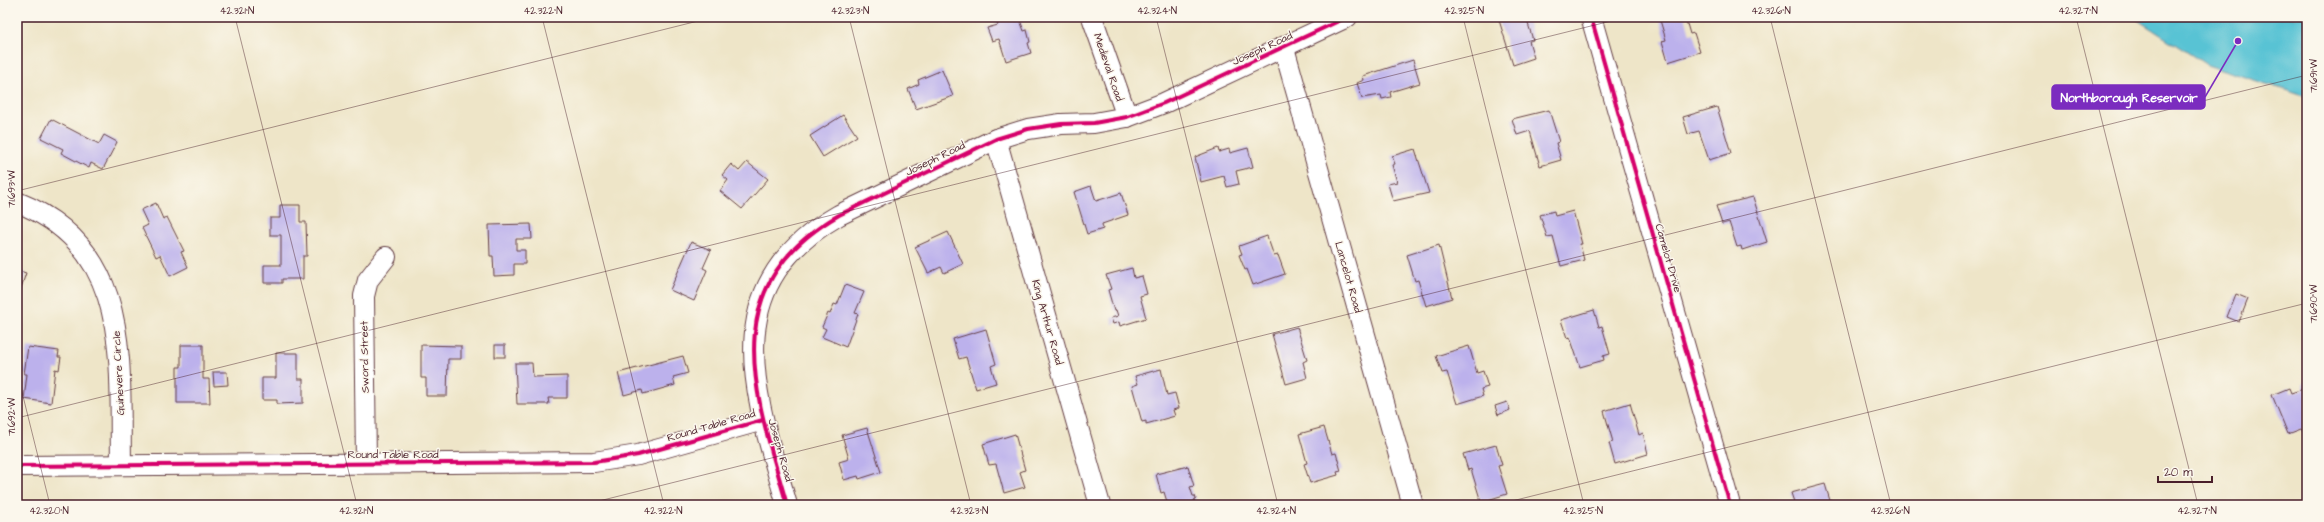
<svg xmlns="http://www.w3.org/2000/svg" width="2324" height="522" viewBox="0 0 2324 522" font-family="'Architects Daughter',sans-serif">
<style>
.water{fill:#59c3d4;stroke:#527180}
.building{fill:#bcb1ec}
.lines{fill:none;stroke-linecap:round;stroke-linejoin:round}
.street-casing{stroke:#633d43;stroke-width:22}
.street{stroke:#fff;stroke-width:20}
.cycleway-casing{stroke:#fbf7ec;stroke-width:6}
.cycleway{stroke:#d6006c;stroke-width:4}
.ticks{fill:none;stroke:#4a1f2b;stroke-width:1;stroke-opacity:0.45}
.labels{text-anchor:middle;stroke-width:3;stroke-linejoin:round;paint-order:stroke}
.street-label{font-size:11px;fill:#4a1f2b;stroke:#fbf7ec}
.leader{fill:none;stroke:#7b2cbf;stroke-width:1.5}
.callout-dot{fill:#7b2cbf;stroke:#fbf7ec;stroke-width:1.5}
.callout{fill:#7b2cbf;stroke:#7b2cbf;stroke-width:1.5}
.callout-label{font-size:12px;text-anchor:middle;font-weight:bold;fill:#fff}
.neatline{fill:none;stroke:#4a1f2b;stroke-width:1.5}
.ticks-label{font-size:10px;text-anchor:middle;fill:#4a1f2b}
</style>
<rect width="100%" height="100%" fill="#fbf7ec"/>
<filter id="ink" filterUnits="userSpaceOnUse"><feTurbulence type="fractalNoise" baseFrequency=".025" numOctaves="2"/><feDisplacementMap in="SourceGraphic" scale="8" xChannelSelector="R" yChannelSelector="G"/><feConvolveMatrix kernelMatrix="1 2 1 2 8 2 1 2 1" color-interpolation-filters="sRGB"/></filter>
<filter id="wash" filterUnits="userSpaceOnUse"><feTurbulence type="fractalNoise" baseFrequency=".012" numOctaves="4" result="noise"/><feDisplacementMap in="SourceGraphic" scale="16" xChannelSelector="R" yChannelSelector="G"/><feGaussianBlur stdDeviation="0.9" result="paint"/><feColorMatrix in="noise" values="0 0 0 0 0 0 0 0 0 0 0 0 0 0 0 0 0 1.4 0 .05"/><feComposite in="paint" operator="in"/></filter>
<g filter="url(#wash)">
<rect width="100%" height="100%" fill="#eee5c8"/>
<!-- water -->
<polygon class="water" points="2133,17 2307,17 2307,97 2207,65"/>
<g id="blocks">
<!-- building -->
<g class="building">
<polygon points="995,17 1015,17 1016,21 1020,20 1024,31 1027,30 1030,42 1028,43 1031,53 1006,61 999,39 992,41 987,28 998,25"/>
<polygon points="1498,17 1526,17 1533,40 1529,41 1534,58 1513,65"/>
<polygon points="1659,17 1685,17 1690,34 1694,33 1700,52 1668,62 1662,41 1666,40"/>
<polygon points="1413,60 1420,83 1390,92 1391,97 1382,99 1381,95 1362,98 1357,83 1364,80 1363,76"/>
<polygon points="942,70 953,96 916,109 908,89 919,84 918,80"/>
<polygon points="1717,107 1731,153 1709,160 1699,131 1688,134 1683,117"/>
<polygon points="1549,110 1559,142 1556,143 1561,160 1540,166 1530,131 1517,135 1512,119"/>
<polygon points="843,115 857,136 823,157 810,136"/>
<polygon points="51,119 99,144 104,135 117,142 103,169 91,163 89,168 61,153 63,149 41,138"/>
<polygon points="1218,148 1219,152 1229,149 1230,153 1248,148 1253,167 1236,171 1239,184 1227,187 1224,176 1201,182 1195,157"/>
<polygon points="1415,149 1429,193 1393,201 1388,184 1397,182 1392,165 1395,164 1392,156"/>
<polygon points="747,162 768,179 742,209 720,191 728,180 722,175 731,164 739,171"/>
<polygon points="1091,186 1096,201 1121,193 1128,215 1102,224 1103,229 1087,234 1074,192"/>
<polygon points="1753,197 1767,242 1742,250 1741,246 1737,247 1729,222 1722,224 1716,206"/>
<polygon points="156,203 163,219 167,217 184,251 181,252 188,267 170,276 160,255 156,257 142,228 148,225 141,210"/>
<polygon points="280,205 300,205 300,222 306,222 307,256 303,256 303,279 282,279 282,283 264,283 264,265 281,265 281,235 270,235 270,218 280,218"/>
<polygon points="1554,211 1555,216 1573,211 1582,244 1580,244 1584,260 1561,266 1553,236 1547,237 1540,215"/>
<polygon points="531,224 532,239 516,239 516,250 525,250 525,264 514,264 514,275 494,276 493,256 490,256 489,225"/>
<polygon points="948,232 963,264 944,273 941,267 928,273 915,247"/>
<polygon points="1267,236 1274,256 1278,255 1285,274 1253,285 1247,269 1245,270 1239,255 1242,254 1239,246"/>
<polygon points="691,242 711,250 703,268 707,270 694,301 670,290"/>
<polygon points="1439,245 1452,298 1426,306 1418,280 1415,281 1407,255"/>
<polygon points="1132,268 1134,278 1142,276 1147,294 1140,296 1146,318 1120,326 1119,322 1113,324 1111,318 1118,316 1116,310 1114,311 1108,290 1111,289 1106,275"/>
<polygon points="17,270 26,273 20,291 17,289"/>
<polygon points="845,285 864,292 855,313 858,314 846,347 822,337 826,329 822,327 828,313 830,314 834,304 837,305"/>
<polygon points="2236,294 2248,299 2239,322 2227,317"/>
<polygon points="1594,310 1599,327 1602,326 1610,354 1603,356 1604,360 1580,367 1570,337 1567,338 1561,320"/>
<polygon points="1297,327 1307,360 1303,362 1307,378 1286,384 1272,334"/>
<polygon points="986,329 996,364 991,366 996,383 976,389 966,357 959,359 953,339"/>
<polygon points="181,345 203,345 203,379 209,379 210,403 177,403 177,367 181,367"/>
<polygon points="421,345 461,346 461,359 448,359 447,396 426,396 426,378 421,378"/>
<rect x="495" y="345" width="10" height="12"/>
<polygon points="1469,346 1477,373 1483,371 1488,387 1481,389 1483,396 1457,404 1447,372 1442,373 1436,356"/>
<polygon points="28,347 59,351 58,357 61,357 59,370 55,369 51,403 24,399 27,374 24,374"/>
<polygon points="276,353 298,353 298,379 303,379 303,403 277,404 277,400 262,400 262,378 276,378"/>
<polygon points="683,356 688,373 673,377 675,385 643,394 642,390 624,395 618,373"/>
<polygon points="515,363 532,363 533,377 567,376 567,398 548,398 549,404 517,404"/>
<polygon points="1161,369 1167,395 1175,393 1179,408 1173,410 1175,416 1146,424 1146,421 1142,422 1132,386 1138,384 1135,376"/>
<polygon points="213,372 227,372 228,385 214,386"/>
<polygon points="2307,380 2307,429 2303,431 2301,429 2288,434 2272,395 2289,388 2291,393 2303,389 2303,384"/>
<polygon points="1507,402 1510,410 1498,415 1495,406"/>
<polygon points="1630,403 1639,435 1643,433 1648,454 1615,464 1609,443 1613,442 1604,411"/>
<polygon points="1324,427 1332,454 1336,453 1341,471 1337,472 1338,475 1310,483 1304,464 1307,463 1299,434"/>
<polygon points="867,428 881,472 859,479 858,476 844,480 839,462 849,459 842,435"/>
<polygon points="1015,434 1025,470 1020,472 1025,487 1004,493 996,464 989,465 983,444"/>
<polygon points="1496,445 1502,465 1498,466 1507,494 1481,502 1471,469 1468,470 1463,454"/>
<polygon points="1188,466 1194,486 1190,487 1193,496 1195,496 1196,499 1194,500 1195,505 1168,505 1164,492 1161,493 1156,474"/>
<polygon points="1825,484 1831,504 1795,505 1791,493"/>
</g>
</g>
</g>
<g filter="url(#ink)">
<use href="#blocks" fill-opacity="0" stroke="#633d43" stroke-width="1"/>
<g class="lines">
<!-- street casing -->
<g class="street-casing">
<g id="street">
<polyline points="1092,17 1127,117"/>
<polyline points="1591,17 1730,505"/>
<polyline points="1284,48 1413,505"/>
<polyline points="996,139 1100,505"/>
<path d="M17 202C134 249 119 362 121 465"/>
<polyline points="366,463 364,296 368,280 386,257"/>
<polyline points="17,466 594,462 638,455 763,420"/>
<path d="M787 505C755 393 714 287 839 215L996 139 1028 129 1061 124 1094 123 1127 117 1164 103 1347 17"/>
</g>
</g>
<!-- street -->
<use href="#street" class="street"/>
<!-- cycleway casing -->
<g class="cycleway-casing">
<g id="cycleway">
<polyline points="1591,17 1730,505"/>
<polyline points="17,466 594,462 638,455 763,420"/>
<path d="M787 505C755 393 714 287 839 215L996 139 1028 129 1061 124 1094 123 1127 117 1164 103 1347 17"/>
</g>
</g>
<!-- cycleway -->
<use href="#cycleway" class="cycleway"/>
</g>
</g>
<!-- ticks -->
<path class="ticks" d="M235 17 357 505M542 17 664 505M849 17 971 505M1156 17 1278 505M1463 17 1584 505M1770 17 1891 505M2076 17 2198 505M17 191 714 17M17 372 50 505M17 418 1627 17M583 505 2307 75M1496 505 2307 303"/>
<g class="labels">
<!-- street labels -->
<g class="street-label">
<text transform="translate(1262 48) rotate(-25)" y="4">Joseph Road</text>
<text transform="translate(1109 67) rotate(71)" y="4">Medieval Road</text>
<text transform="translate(935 158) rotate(-26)" y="4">Joseph Road</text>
<text transform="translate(1669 258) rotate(74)" y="4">Camelot Drive</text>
<text transform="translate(1349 277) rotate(74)" y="4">Lancelot Road</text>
<text transform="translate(1048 322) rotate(74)" y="4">King Arthur Road</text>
<text transform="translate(364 357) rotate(-91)" y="4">Sword Street</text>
<text transform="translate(118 373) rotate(-93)" y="4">Guinevere Circle</text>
<text transform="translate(711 425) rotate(-16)" y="4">Round Table Road</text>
<text transform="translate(781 450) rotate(74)" y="4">Joseph Road</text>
<text x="393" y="458">Round Table Road</text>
</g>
</g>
<!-- callouts -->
<path class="leader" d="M2238 41L2205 97"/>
<circle class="callout-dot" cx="2238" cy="41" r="4"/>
<rect class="callout" x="2052" y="85" width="153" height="24" rx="4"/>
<g class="callout-label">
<text x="2129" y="102">Northborough Reservoir</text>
</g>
<!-- margin -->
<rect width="2324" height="522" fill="none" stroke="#fbf7ec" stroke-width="44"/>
<!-- scale -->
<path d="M2158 476v6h54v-6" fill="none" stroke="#4a1f2b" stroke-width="2"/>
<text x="2164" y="476" font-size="12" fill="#4a1f2b" stroke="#fbf7ec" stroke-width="3" paint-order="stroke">20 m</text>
<rect x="22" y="22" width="2280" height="478" class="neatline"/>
<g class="ticks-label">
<text x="237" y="14">42.321°N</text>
<text x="543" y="14">42.322°N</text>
<text x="850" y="14">42.323°N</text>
<text x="1157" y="14">42.324°N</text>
<text x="1464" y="14">42.325°N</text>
<text x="1771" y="14">42.326°N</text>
<text x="2078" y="14">42.327°N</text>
<text transform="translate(2313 76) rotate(-90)" y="4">71.691°W</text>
<text transform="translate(11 189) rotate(-90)" y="4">71.693°W</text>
<text transform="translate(2313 304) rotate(-90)" y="4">71.690°W</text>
<text transform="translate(11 417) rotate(-90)" y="4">71.692°W</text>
<text x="49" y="514">42.320°N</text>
<text x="356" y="514">42.321°N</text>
<text x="663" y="514">42.322°N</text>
<text x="969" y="514">42.323°N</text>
<text x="1276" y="514">42.324°N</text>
<text x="1583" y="514">42.325°N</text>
<text x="1890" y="514">42.326°N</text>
<text x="2197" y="514">42.327°N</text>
</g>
</svg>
